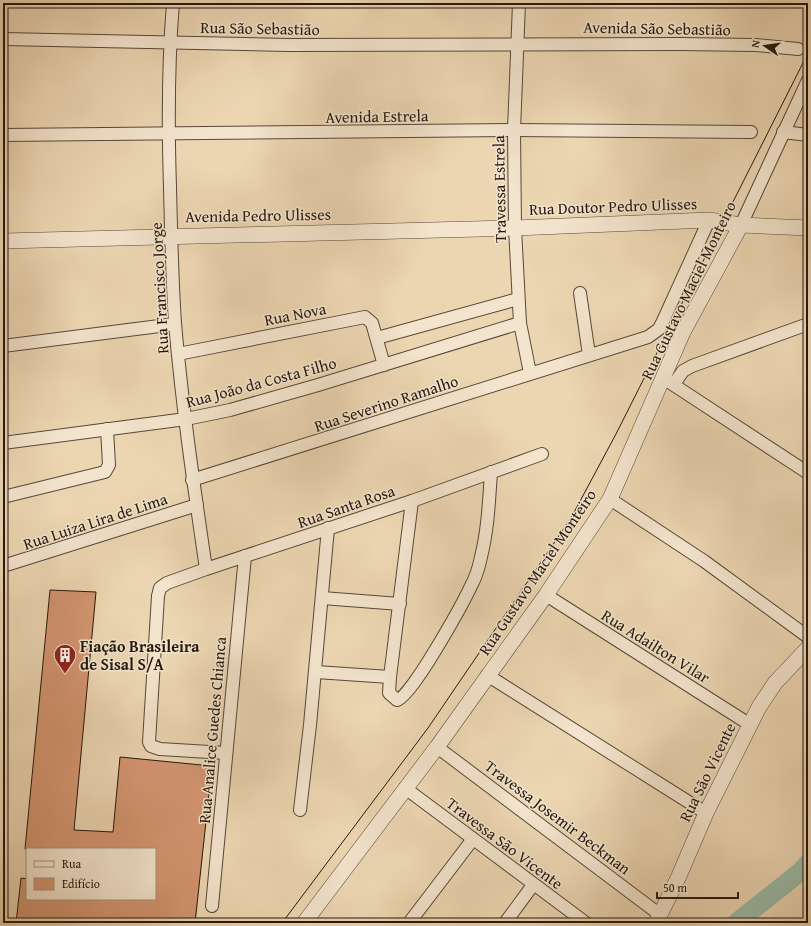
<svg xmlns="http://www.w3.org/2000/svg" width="811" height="926" viewBox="0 0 811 926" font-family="'Gentium Book Plus',serif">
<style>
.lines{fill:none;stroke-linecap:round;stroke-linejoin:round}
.river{stroke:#9abaa7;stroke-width:19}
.building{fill:#d39571;stroke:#25180e}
.minor-casing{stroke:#574837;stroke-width:14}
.tertiary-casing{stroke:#574837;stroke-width:16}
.minor{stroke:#f3e4cd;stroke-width:12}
.tertiary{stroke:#f3e4cd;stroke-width:15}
.tram{stroke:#25180e;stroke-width:1}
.labels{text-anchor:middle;stroke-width:3;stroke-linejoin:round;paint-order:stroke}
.street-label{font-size:16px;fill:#25180e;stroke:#f3e4cd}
.poi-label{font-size:16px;font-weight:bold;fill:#25180e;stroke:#f3e4cd;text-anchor:start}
</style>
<rect width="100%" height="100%" fill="#ecd6b2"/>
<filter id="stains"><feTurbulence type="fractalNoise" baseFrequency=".005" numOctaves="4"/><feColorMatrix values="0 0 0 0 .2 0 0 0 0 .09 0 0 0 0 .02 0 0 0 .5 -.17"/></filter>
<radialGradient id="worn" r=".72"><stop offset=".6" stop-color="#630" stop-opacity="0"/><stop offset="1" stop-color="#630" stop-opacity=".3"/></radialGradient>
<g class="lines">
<!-- river -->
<polyline class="river" points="736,923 800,872 808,863"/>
</g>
<!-- building -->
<polygon class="building" points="50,590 96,592 74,830 113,832 120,757 212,766 195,923 16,923 21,878 27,879 27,899 155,899 155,849 25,849"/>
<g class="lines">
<!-- minor casing -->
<g class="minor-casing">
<g id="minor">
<path d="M173 3C168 64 168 126 170 187 171 232 172 278 175 323 182 405 194 487 206 569"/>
<polyline points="519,3 514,130 515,228 520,323 530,373"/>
<polyline points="3,39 288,45 679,44 756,45 798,49"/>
<polyline points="783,132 808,135"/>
<polyline points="3,135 514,130 751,132"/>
<polyline points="741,225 808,80"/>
<polyline points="580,293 589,355"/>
<polyline points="377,338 518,299"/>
<polyline points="3,346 175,324"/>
<polyline points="178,354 365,317 372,323 384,365"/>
<polyline points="663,378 808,473"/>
<polyline points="674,384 683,371 692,366 808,324"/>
<polyline points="3,443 186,419 230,410 318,385 520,323"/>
<polyline points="192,480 648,337 659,329 663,321 709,220"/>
<polyline points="3,497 105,472 109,465 107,429"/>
<polyline points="610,499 704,561 808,637"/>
<path d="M412 501 390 677 389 693 397 700C411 698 463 603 471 586 476 577 479 567 481 557 488 529 489 501 491 472"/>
<polyline points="3,566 197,505"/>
<polyline points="546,595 749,724"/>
<polyline points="322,598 400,604"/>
<polyline points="316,672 390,677"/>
<polyline points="487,675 706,813"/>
<polyline points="437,747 659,914"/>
<polyline points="226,753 160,749 151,746 149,742 158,596 160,588 167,583 206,569 412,501 542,454"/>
<polyline points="405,788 586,923"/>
<polyline points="300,810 310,725 328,528"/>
<polyline points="212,906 245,556"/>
<polyline points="409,923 473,839"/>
<polyline points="505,923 533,885"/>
</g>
</g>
<!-- tertiary casing -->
<g class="tertiary-casing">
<g id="tertiary">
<polyline points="3,241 515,228 709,220 741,225 808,228"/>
<polyline points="304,923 437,747 546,595 610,499 683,332 741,225"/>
<polyline points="656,923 679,876 706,813 759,707 775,683 808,648"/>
</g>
</g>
<!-- minor -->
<use href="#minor" class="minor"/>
<!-- tertiary -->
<use href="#tertiary" class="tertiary"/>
<!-- tram -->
<polyline class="tram" points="282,923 428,728 571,518 616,434 808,53"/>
</g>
<!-- icons -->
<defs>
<g id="building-pin" transform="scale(1.15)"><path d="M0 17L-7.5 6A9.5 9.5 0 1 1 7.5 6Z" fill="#8f2418" stroke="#f3e4cd"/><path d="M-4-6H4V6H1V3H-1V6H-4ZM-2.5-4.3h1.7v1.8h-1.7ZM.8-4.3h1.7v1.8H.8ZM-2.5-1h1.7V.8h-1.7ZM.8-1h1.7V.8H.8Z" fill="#fff"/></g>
</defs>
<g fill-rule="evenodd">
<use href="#building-pin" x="65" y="655"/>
</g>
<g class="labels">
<!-- street labels -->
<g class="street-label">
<text transform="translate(260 28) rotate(1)" y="6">Rua São Sebastião</text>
<text transform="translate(657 28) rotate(1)" y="6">Avenida São Sebastião</text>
<text transform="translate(377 116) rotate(-1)" y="6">Avenida Estrela</text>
<text transform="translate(499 189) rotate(-91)" y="6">Travessa Estrela</text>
<text transform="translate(613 206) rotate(-2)" y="6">Rua Doutor Pedro Ulisses</text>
<text transform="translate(258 215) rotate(-1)" y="6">Avenida Pedro Ulisses</text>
<text transform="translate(159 288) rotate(-93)" y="6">Rua Francisco Jorge</text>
<text transform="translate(688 290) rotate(-64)" y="6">Rua Gustavo Maciel Monteiro</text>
<text transform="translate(295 314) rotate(-11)" y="6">Rua Nova</text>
<text transform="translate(261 382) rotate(-15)" y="6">Rua João da Costa Filho</text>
<text transform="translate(386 403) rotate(-18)" y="6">Rua Severino Ramalho</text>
<text transform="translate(346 506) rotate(-19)" y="6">Rua Santa Rosa</text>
<text transform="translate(95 521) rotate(-18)" y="6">Rua Luiza Lira de Lima</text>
<text transform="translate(537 572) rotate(-56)" y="6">Rua Gustavo Maciel Monteiro</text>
<text transform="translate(656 646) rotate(32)" y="6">Rua Adailton Vilar</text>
<text transform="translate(212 730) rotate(-85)" y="6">Rua Analice Guedes Chianca</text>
<text transform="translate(707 772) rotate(-64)" y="6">Rua São Vicente</text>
<text transform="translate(558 817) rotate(37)" y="6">Travessa Josemir Beckman</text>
<text transform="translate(505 843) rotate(37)" y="6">Travessa São Vicente</text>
</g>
<!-- poi labels -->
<g class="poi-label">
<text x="80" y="652">Fiação Brasileira<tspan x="80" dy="18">de Sisal S/A</tspan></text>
</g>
</g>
<!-- margin -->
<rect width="811" height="926" fill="none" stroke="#ecd6b2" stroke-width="16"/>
<rect x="4" y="4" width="803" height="918" fill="none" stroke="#25180e" stroke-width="2"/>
<rect x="8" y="8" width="795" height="910" fill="none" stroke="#25180e"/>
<!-- legend -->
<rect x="26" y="848" width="130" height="52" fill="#f3e4cd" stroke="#a19281"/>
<rect x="34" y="861" width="20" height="6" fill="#f3e4cd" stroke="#a19281"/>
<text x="62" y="868" font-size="12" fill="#25180e">Rua</text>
<rect x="34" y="878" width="20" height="12" fill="#d39571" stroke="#a19281"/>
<text x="62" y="888" font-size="12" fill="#25180e">Edifício</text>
<!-- north arrow -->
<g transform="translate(765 46) rotate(283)" stroke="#f3e4cd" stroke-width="3" paint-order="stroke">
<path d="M0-3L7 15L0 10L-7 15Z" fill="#25180e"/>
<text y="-6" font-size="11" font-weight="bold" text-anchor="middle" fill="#25180e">N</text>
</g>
<!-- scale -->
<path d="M657 892v6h81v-6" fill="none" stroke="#25180e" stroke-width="2"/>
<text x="663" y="892" font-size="12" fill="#25180e" stroke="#f3e4cd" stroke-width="3" paint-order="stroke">50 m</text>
<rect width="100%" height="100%" filter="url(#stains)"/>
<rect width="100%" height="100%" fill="url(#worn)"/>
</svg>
